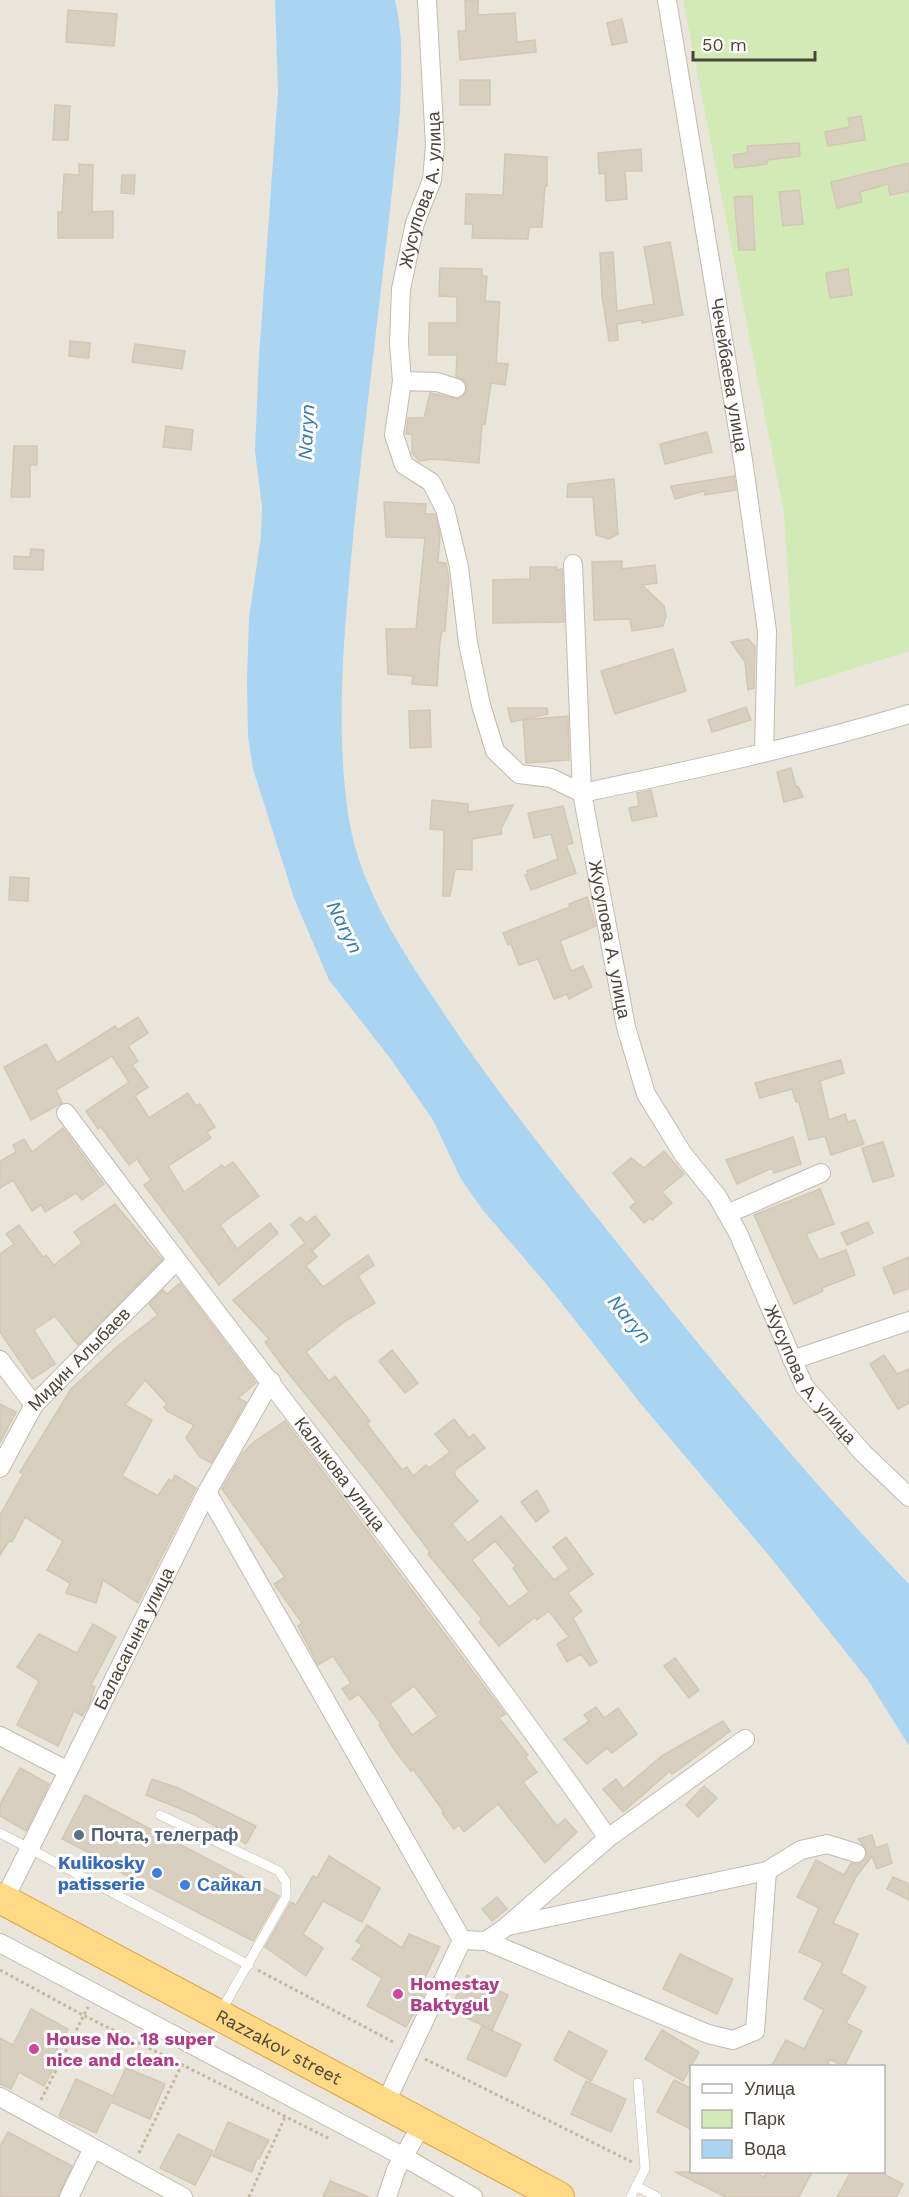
<svg xmlns="http://www.w3.org/2000/svg" width="909" height="2197" viewBox="0 0 909 2197" font-family="'Work Sans',sans-serif">
<style>
.residential{fill:#eae5da;fill-rule:evenodd}
.green{fill:#d2eab5}
.water{fill:#a9d4f2}
.building{fill:#d8cfc1;stroke:#d3c7b4;stroke-width:1.5;fill-rule:evenodd}
.lines{fill:none;stroke-linecap:round;stroke-linejoin:round}
.service-casing{stroke:#c2bbae;stroke-width:10}
.minor-casing{stroke:#c2bbae;stroke-width:20}
.trunk-casing{stroke:#e0a43c;stroke-width:32}
.path{stroke:#c4b79f;stroke-width:3;stroke-dasharray:3 3;stroke-linecap:butt}
.service{stroke:#fff;stroke-width:9}
.minor{stroke:#fff;stroke-width:18}
.trunk{stroke:#ffd985;stroke-width:30}
.service-dot{fill:#5c6f8a;stroke:#fff;stroke-width:2}
.shop-dot{fill:#3f7fe0;stroke:#fff;stroke-width:2}
.hotel-dot{fill:#d1479c;stroke:#fff;stroke-width:2}
.labels{text-anchor:middle;stroke-width:6;stroke-linejoin:round;paint-order:stroke}
.street-label{font-size:18px;fill:#4b4439;stroke:#fff}
.service-label{font-size:18px;font-weight:bold;fill:#4e5e75;stroke:#fff;text-anchor:start}
.shop-label{font-size:18px;font-weight:bold;fill:#366cbe;stroke:#fff;text-anchor:end}
.hotel-label{font-size:18px;font-weight:bold;fill:#b23c85;stroke:#fff;text-anchor:start}
.water-label{font-size:20px;font-style:italic;fill:#2e7ab2;stroke:#fff}
</style>
<rect width="100%" height="100%" fill="#f6f3ec"/>
<!-- residential -->
<path class="residential" d="M0 0H909V2197H0ZM692 2066H884V2172H692Z"/>
<!-- green -->
<polygon class="green" points="683,0 909,0 909,651 795,687 784,513"/>
<!-- water -->
<path class="water" d="M275 0H395C404 37 401 75 400 112 387 251 368 389 354 528 345 624 334 724 349 820 360 886 399 946 435 1000 484 1075 539 1145 595 1215 696 1342 797 1467 909 1584V1746L868 1680 771 1558 641 1404 548 1286 482 1209 461 1179 433 1120 390 1058 329 980 294 898 253 769 248 736 247 680 249 618 261 536 262 507 255 451 259 357 278 91Z"/>
<!-- building -->
<g class="building">
<polygon points="465,0 478,0 478,15 515,13 517,42 535,40 536,52 460,60 458,31 466,31"/>
<polygon points="68,10 117,14 114,46 66,42"/>
<polygon points="622,19 627,42 612,45 607,23"/>
<rect x="460" y="80" width="30" height="25"/>
<polygon points="55,105 70,106 68,140 53,140"/>
<polygon points="861,116 865,140 828,146 825,132 850,127 848,118"/>
<polygon points="799,143 800,156 767,160 767,164 735,168 733,155 748,153 747,146"/>
<polygon points="641,149 642,171 625,171 627,199 606,201 605,173 599,174 598,153"/>
<polygon points="505,154 547,157 547,186 545,186 542,227 529,227 528,239 472,238 473,224 465,224 466,194 503,195"/>
<polygon points="909,163 909,191 890,195 888,184 860,192 862,202 837,208 831,182"/>
<polygon points="79,164 93,165 92,212 113,211 113,238 58,238 58,212 62,212 64,174 79,175"/>
<polygon points="122,175 135,175 134,194 121,193"/>
<polygon points="799,190 803,224 783,226 779,192"/>
<polygon points="752,196 755,250 739,250 734,197"/>
<polygon points="670,242 683,315 642,323 642,320 617,324 618,340 609,341 602,296 600,253 613,252 617,311 654,304 644,247"/>
<polygon points="440,268 482,269 482,276 487,276 485,301 500,302 496,363 508,364 505,385 491,383 485,424 482,424 479,463 433,459 419,461 412,453 412,434 406,434 408,418 424,418 430,393 458,399 467,391 465,381 456,376 457,355 429,355 429,323 457,323 457,297 439,296"/>
<polygon points="848,269 852,295 830,298 826,273"/>
<polygon points="70,341 90,343 89,358 69,356"/>
<polygon points="135,344 185,351 182,369 132,362"/>
<polygon points="166,426 193,430 191,450 163,447"/>
<polygon points="707,432 712,452 665,464 660,444"/>
<polygon points="14,446 37,446 37,465 30,465 30,497 11,497"/>
<polygon points="734,476 736,490 705,495 704,491 675,499 671,486"/>
<polygon points="614,479 618,534 609,539 596,535 593,497 567,497 568,484"/>
<polygon points="384,502 426,504 425,514 435,514 440,535 438,562 446,563 449,580 445,631 442,631 440,642 437,686 412,684 413,676 388,674 386,629 416,629 425,538 386,537"/>
<polygon points="31,549 44,550 43,570 14,569 14,556 30,557"/>
<polygon points="622,561 622,569 655,565 657,583 642,585 664,606 666,616 663,626 632,631 630,619 594,620 592,562"/>
<polygon points="530,567 557,567 557,570 562,569 564,622 493,623 493,580 530,579"/>
<polygon points="748,639 755,646 754,688 748,690 745,662 731,642"/>
<polygon points="673,649 686,691 615,714 601,671"/>
<polygon points="746,707 751,720 712,732 708,720"/>
<polygon points="508,708 547,708 548,714 511,722"/>
<polygon points="430,710 431,747 410,748 409,711"/>
<polygon points="568,716 569,760 526,763 523,720"/>
<polygon points="791,768 796,787 798,786 803,797 784,802 777,772"/>
<polygon points="651,790 657,816 632,821 629,808 639,806 637,793"/>
<polygon points="432,800 468,804 468,812 513,805 501,829 502,834 472,839 472,870 455,869 450,896 443,896 444,830 430,829"/>
<polygon points="563,806 573,843 566,845 576,873 531,890 525,875 528,874 527,871 558,859 551,834 534,838 528,813"/>
<polygon points="10,877 29,878 28,901 9,900"/>
<polygon points="587,897 596,926 560,941 571,971 583,966 592,987 569,999 567,994 554,999 538,959 519,965 511,944 508,945 503,933 570,907 569,904"/>
<polygon points="138,1017 148,1033 128,1046 138,1061 132,1065 148,1087 135,1096 149,1118 188,1093 196,1106 200,1104 215,1127 207,1132 211,1138 168,1166 184,1192 222,1165 224,1168 233,1162 259,1196 220,1225 237,1249 270,1223 278,1233 219,1285 144,1185 151,1180 137,1159 129,1165 101,1127 98,1129 86,1111 129,1082 112,1056 56,1090 62,1103 31,1120 4,1067 46,1044 57,1063 115,1026 118,1030"/>
<polygon points="841,1060 844,1073 820,1081 829,1120 845,1114 848,1122 855,1120 864,1144 831,1155 825,1136 809,1140 799,1102 796,1102 792,1089 760,1098 755,1083"/>
<polygon points="63,1128 104,1184 82,1200 76,1193 45,1212 41,1205 32,1211 13,1180 0,1188 0,1161 16,1152 13,1145 24,1139 32,1152"/>
<polygon points="793,1137 801,1164 774,1173 772,1168 737,1184 726,1160"/>
<polygon points="883,1142 894,1176 873,1182 862,1148"/>
<polygon points="664,1151 684,1174 662,1192 672,1203 652,1220 650,1218 644,1223 630,1207 636,1202 613,1173 631,1158 644,1168"/>
<polygon points="820,1189 834,1224 806,1234 819,1260 846,1250 855,1275 822,1288 823,1291 794,1304 754,1215"/>
<polygon points="115,1204 162,1260 78,1345 55,1316 34,1330 55,1364 32,1379 0,1332 0,1254 14,1244 6,1234 19,1225 43,1257 46,1255 54,1265 82,1243 74,1232"/>
<path d="M315 1216 330 1235 312 1251 310 1248 317 1257 306 1266 323 1287 368 1255 374 1265 358 1276 375 1303 344 1322 306 1352 329 1381 335 1376 370 1421 367 1424 402 1470 407 1467 413 1476 426 1465 429 1468 450 1452 435 1434 454 1419 469 1438 474 1434 485 1448 454 1471 456 1477 478 1501 452 1524 468 1543 501 1516 554 1580 569 1569 553 1547 566 1537 593 1574 568 1593 582 1611 573 1618 597 1662 590 1666 581 1654 567 1662 557 1644 569 1637 549 1611 537 1620 535 1617 499 1646 479 1622 482 1619 428 1554 430 1552 375 1480 281 1364 265 1342 269 1339 233 1300 305 1243 291 1225 300 1217 306 1223ZM495 1541 516 1566 513 1568 529 1592 509 1607 472 1560Z"/>
<polygon points="868,1222 873,1233 847,1245 841,1233"/>
<polygon points="909,1257 909,1288 894,1294 883,1268"/>
<polygon points="180,1283 256,1383 238,1398 246,1402 211,1463 200,1457 186,1438 194,1425 168,1412 164,1407 167,1404 145,1380 125,1405 152,1420 122,1476 158,1496 169,1479 172,1481 175,1475 196,1488 138,1603 103,1580 96,1603 66,1593 70,1583 47,1570 63,1541 25,1517 12,1542 9,1541 0,1555 0,1515 23,1474 20,1472 71,1389 119,1345 158,1315 149,1304 163,1290 167,1294"/>
<polygon points="392,1350 418,1383 405,1393 379,1361"/>
<polygon points="884,1355 897,1374 909,1369 909,1403 898,1409 870,1364"/>
<polygon points="0,1404 16,1412 0,1443"/>
<path d="M285 1421 505 1714 499 1718 528 1755 525 1757 537 1772 523 1782 557 1826 565 1819 577 1832 545 1863 498 1804 464 1832 459 1825 454 1829 442 1813 444 1812 413 1769 411 1771 396 1752 379 1725 381 1724 359 1694 350 1700 342 1689 351 1683 333 1656 318 1665 298 1626 302 1623 274 1584 285 1577 222 1489 242 1454 254 1442ZM414 1686 438 1716 412 1735 390 1704Z"/>
<polygon points="537,1490 549,1511 536,1522 521,1502"/>
<polygon points="93,1624 116,1637 91,1685 95,1687 89,1705 82,1716 74,1711 58,1746 17,1725 39,1681 17,1667 39,1634 77,1653"/>
<polygon points="675,1658 699,1690 689,1698 664,1666"/>
<polygon points="596,1707 604,1718 618,1708 637,1734 612,1753 607,1748 587,1764 564,1739 589,1721 584,1715"/>
<polygon points="723,1721 730,1731 681,1768 672,1774 670,1771 623,1812 603,1789 616,1779 623,1789 663,1755"/>
<polygon points="20,1768 49,1784 26,1831 0,1816 0,1804"/>
<polygon points="152,1779 178,1788 256,1826 246,1844 196,1815 146,1795"/>
<polygon points="704,1786 717,1798 698,1817 686,1805"/>
<polygon points="85,1795 279,1896 253,1941 112,1868 113,1865 62,1839"/>
<polygon points="872,1835 876,1848 887,1844 892,1863 877,1869 872,1856 856,1877 833,1923 858,1934 841,1973 866,1987 846,2023 862,2031 844,2067 830,2059 826,2067 771,2067 786,2040 804,2049 824,2010 804,1999 823,1963 799,1952 819,1908 797,1897 816,1860 844,1875 851,1863 859,1864 867,1857 867,1850 858,1839"/>
<polygon points="329,1856 380,1888 362,1922 323,1901 303,1934 323,1948 306,1976 265,1947 291,1902 296,1905 313,1876 317,1878"/>
<polygon points="893,1877 909,1884 909,1900 887,1889"/>
<polygon points="497,1897 507,1909 492,1921 482,1909"/>
<polygon points="367,1925 402,1948 409,1934 440,1947 418,1992 424,1995 406,2027 367,2006 382,1978 352,1959 362,1945 356,1941"/>
<polygon points="680,1954 733,1979 717,2014 663,1989"/>
<polygon points="467,1975 508,1995 492,2030 450,2010"/>
<polygon points="31,2009 68,2029 48,2066 53,2069 44,2086 19,2072 11,2089 0,2084 0,2038 13,2045"/>
<polygon points="482,2026 521,2044 506,2077 467,2059"/>
<polygon points="662,2030 699,2052 683,2081 645,2059"/>
<polygon points="569,2031 607,2051 591,2081 554,2060"/>
<polygon points="126,2068 165,2084 150,2119 111,2102 96,2133 59,2116 76,2079 113,2096"/>
<polygon points="674,2080 692,2089 692,2130 657,2112"/>
<polygon points="586,2081 626,2099 611,2132 571,2114"/>
<polygon points="228,2122 269,2140 259,2159 257,2158 252,2172 213,2156"/>
<polygon points="8,2132 72,2166 58,2197 0,2197 0,2146"/>
<polygon points="178,2134 213,2151 195,2185 160,2168"/>
<polygon points="675,2172 753,2172 764,2177 767,2172 812,2172 799,2197 726,2197"/>
<polygon points="851,2172 880,2172 903,2184 896,2197 837,2197"/>
<polygon points="330,2181 369,2197 323,2197"/>
</g>
<g class="lines">
<!-- service casing -->
<g class="service-casing">
<g id="service">
<polyline points="160,1815 279,1871 286,1882 286,1897 221,2011"/>
<polyline points="0,1833 249,1965"/>
<polyline points="636,2186 657,2197"/>
<polyline points="631,2197 645,2169 638,2083"/>
</g>
</g>
<!-- minor casing -->
<g class="minor-casing">
<g id="minor">
<path id="s1" d="M667 0 743 460 767 631 764 752"/>
<path id="s2" d="M402 381 399 343 401 289 415 223 432 180 435 145 427 0"/>
<path id="s3" d="M456 388 437 382 402 381 394 435 404 465 431 482 445 509 459 567 468 643 481 705 495 751 519 774 551 778 582 793 626 1027 646 1094 683 1154 717 1196 738 1233 804 1386 863 1453 909 1497"/>
<path d="M573 564 582 793C692 770 802 746 909 714"/>
<path id="s4" d="M66 1113C246 1355 435 1591 608 1838"/>
<polyline points="727,1214 821,1173"/>
<polyline points="0,1360 34,1405"/>
<polyline points="792,1360 909,1321"/>
<path id="s5" d="M0 1468 34 1405 176 1261"/>
<polyline points="207,1492 462,1940"/>
<polyline points="0,1736 68,1771"/>
<path id="s6" d="M4 1900 207 1492 271 1381"/>
<polyline points="508,1926 767,1871 801,1850 827,1844 856,1853"/>
<polyline points="486,1941 708,2034 733,2040 755,2031 767,1871"/>
<polyline points="0,1943 404,2157 473,2197"/>
<polyline points="0,2097 183,2197"/>
<polyline points="385,2104 462,1940 486,1941 506,1927 608,1838 745,1739"/>
<polyline points="69,2197 93,2148"/>
<polyline points="387,2197 396,2170 422,2124"/>
</g>
</g>
<!-- trunk casing -->
<g class="trunk-casing">
<g id="trunk">
<path id="s7" d="M0 1898 559 2197"/>
</g>
</g>
<!-- path -->
<g class="path">
<polyline points="0,1970 83,2015 330,2139"/>
<polyline points="258,1970 395,2043"/>
<polyline points="425,2059 634,2163"/>
<polyline points="41,2100 88,2007"/>
<polyline points="139,2153 183,2062"/>
<polyline points="249,2197 285,2117"/>
</g>
<!-- service -->
<use href="#service" class="service"/>
<!-- minor -->
<use href="#minor" class="minor"/>
<!-- trunk -->
<use href="#trunk" class="trunk"/>
</g>
<!-- markers -->
<circle class="service-dot" cx="79" cy="1835" r="6"/>
<g class="shop-dot">
<circle cx="157" cy="1873" r="6"/>
<circle cx="185" cy="1885" r="6"/>
</g>
<g class="hotel-dot">
<circle cx="398" cy="1994" r="6"/>
<circle cx="34" cy="2049" r="6"/>
</g>
<g class="labels">
<!-- street labels -->
<g class="street-label">
<text dy="6" stroke="none"><textPath href="#s2" startOffset="194">Жусупова А. улица</textPath></text>
<text dy="6" stroke="none"><textPath href="#s1" startOffset="380">Чечейбаева улица</textPath></text>
<text dy="6" stroke="none"><textPath href="#s3" startOffset="700">Жусупова А. улица</textPath></text>
<text dy="6" stroke="none"><textPath href="#s5" startOffset="136">Мидин Алыбаев</textPath></text>
<text dy="6" stroke="none"><textPath href="#s3" startOffset="1186">Жусупова А. улица</textPath></text>
<text dy="6" stroke="none"><textPath href="#s4" startOffset="453">Калыкова улица</textPath></text>
<text dy="6" stroke="none"><textPath href="#s6" startOffset="292">Баласагына улица</textPath></text>
<text dy="6" stroke="none"><textPath href="#s7" startOffset="316">Razzakov street</textPath></text>
</g>
<!-- service labels -->
<g class="service-label">
<text x="91" y="1841">Почта, телеграф</text>
</g>
<!-- shop labels -->
<g class="shop-label">
<text x="145" y="1869">Kulikosky<tspan x="145" dy="21">patisserie</tspan></text>
<text x="197" y="1891" text-anchor="start">Сайкал</text>
</g>
<!-- hotel labels -->
<g class="hotel-label">
<text x="410" y="1990">Homestay<tspan x="410" dy="21">Baktygul</tspan></text>
<text x="46" y="2045">House No. 18 super<tspan x="46" dy="21">nice and clean.</tspan></text>
</g>
<!-- water labels -->
<g class="water-label">
<text transform="translate(306 432) rotate(-87)" y="7">Naryn</text>
<text transform="translate(345 927) rotate(63)" y="7">Naryn</text>
<text transform="translate(630 1319) rotate(51)" y="7">Naryn</text>
</g>
</g>
<!-- legend -->
<rect x="690" y="2065" width="195" height="108" fill="#ffffff" stroke="#b7b4b0" stroke-width="1.5"/>
<rect x="702" y="2084" width="30" height="9" fill="#ffffff" stroke="#b7b4b0" stroke-width="1.5"/>
<text x="744" y="2095" font-size="18" fill="#4b4439">Улица</text>
<rect x="702" y="2110" width="30" height="18" fill="#d2eab5" stroke="#b7b4b0" stroke-width="1.5"/>
<text x="744" y="2125" font-size="18" fill="#4b4439">Парк</text>
<rect x="702" y="2140" width="30" height="18" fill="#a9d4f2" stroke="#b7b4b0" stroke-width="1.5"/>
<text x="744" y="2155" font-size="18" fill="#4b4439">Вода</text>
<!-- scale -->
<path d="M693 51v9h122v-9" fill="none" stroke="#4b4439" stroke-width="3"/>
<text x="702" y="51" font-size="18" fill="#4b4439" stroke="#ffffff" stroke-width="4.5" paint-order="stroke">50 m</text>
</svg>
